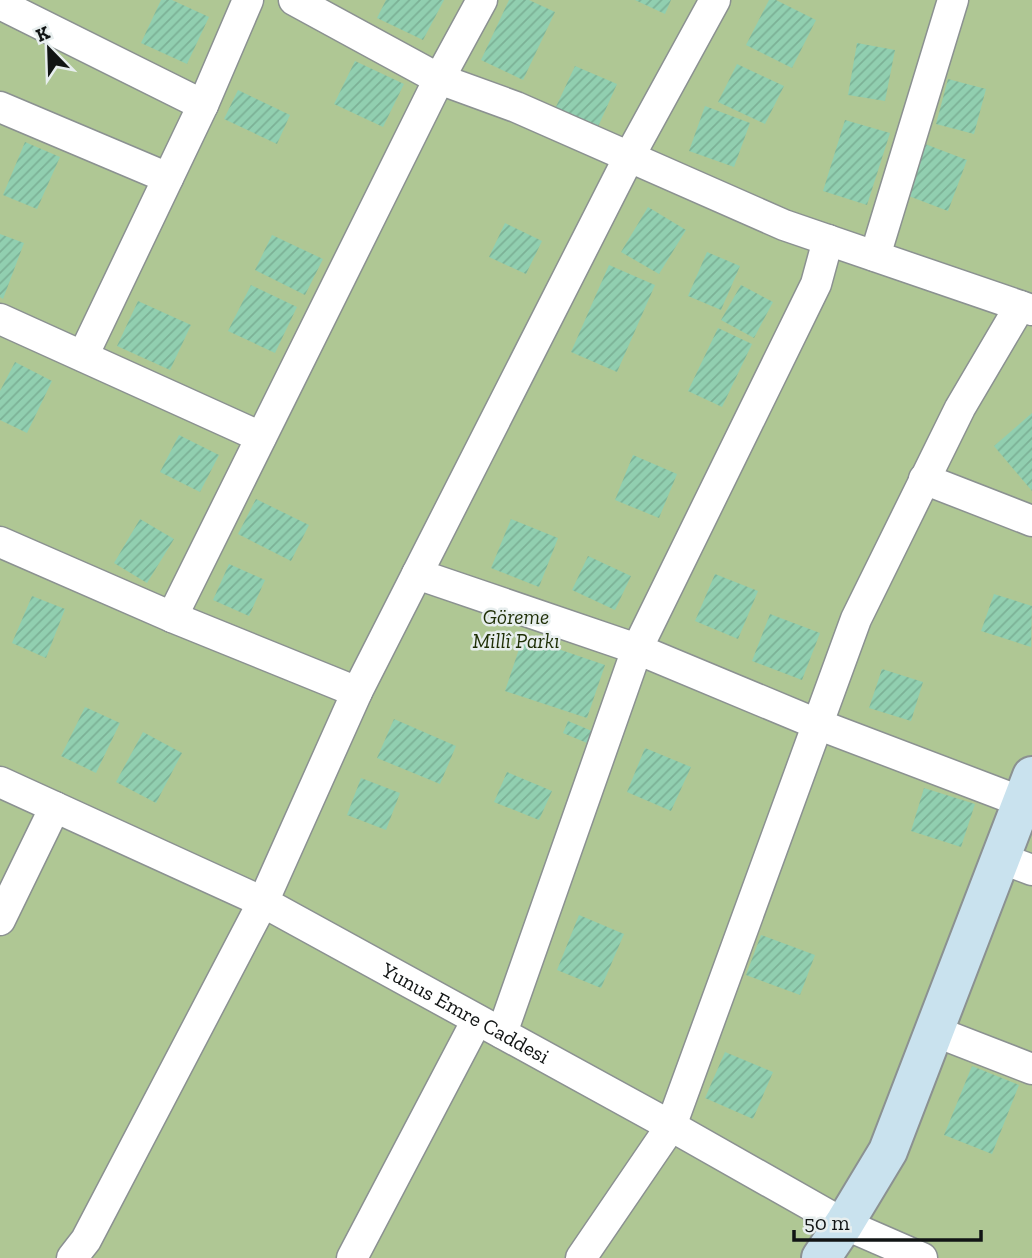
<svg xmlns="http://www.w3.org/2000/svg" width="1032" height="1258" viewBox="0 0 1032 1258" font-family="'Zilla Slab',serif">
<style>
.park{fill:#afc794}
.building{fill:url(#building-hatch)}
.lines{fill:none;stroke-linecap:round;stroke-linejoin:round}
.minor-casing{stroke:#8b9191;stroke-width:33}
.secondary-casing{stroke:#8b9191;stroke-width:42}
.minor{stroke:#fff;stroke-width:30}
.secondary{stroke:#c9e2ee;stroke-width:38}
.labels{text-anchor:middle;stroke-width:5;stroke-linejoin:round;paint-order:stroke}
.park-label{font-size:21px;font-style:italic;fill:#1f2f06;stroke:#e7eeee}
.street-label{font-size:21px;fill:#111414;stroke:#e7eeee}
</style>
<defs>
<pattern id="building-hatch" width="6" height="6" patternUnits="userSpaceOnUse" patternTransform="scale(1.75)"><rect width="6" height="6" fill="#91cfb0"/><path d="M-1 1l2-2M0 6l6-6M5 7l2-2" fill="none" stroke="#7cb196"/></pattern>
</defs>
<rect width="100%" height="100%" fill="#e7eeee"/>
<!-- park -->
<rect class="park" x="0" y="0" width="1032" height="1258"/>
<!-- building -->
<g class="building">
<polygon points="161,0 172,0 209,17 187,64 141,43"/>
<polygon points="386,0 444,0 423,40 377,18"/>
<polygon points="509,0 529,0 555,12 523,80 481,60"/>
<polygon points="635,0 671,0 665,14"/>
<polygon points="769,0 776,0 816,20 792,68 746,45"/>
<polygon points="857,43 895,50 885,101 848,95"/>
<polygon points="355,61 404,84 383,127 334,104"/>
<polygon points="737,64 784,86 765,124 718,102"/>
<polygon points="575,66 617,84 597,129 554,111"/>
<polygon points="948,79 986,89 974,134 936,124"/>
<polygon points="238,90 290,115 277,144 224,119"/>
<polygon points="705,106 750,123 734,167 689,151"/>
<polygon points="845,120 890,133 867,205 823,191"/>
<polygon points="25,142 60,157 37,209 3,195"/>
<polygon points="925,144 967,160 948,211 906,195"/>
<polygon points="648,207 686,230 659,274 621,252"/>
<polygon points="505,223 542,241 526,274 489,257"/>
<polygon points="0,234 24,243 3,299 0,297"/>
<polygon points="272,235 323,259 305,295 255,270"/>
<polygon points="707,252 740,266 721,310 688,296"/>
<polygon points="609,265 655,285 617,372 571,352"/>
<polygon points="251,285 297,307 275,353 228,331"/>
<polygon points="741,285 773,302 754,338 721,320"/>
<polygon points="138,301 191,325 170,370 117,346"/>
<polygon points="718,328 752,344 722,407 688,391"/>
<polygon points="15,362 52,381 27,433 0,420 0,391"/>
<polygon points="1032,413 1032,491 994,446"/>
<polygon points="179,435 219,455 200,492 160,472"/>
<polygon points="633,455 677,474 659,518 615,500"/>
<polygon points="256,499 309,525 291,561 238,534"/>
<polygon points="140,519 174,539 147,583 114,563"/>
<polygon points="511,519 558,538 539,587 491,568"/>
<polygon points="588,556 631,576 615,610 572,590"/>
<polygon points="229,564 265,580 249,616 213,600"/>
<polygon points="715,574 758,591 738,639 695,621"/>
<polygon points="994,594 1032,606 1031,647 981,631"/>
<polygon points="32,596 65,609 46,658 12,643"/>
<polygon points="770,614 820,633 802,680 752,661"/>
<polygon points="523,637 605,665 587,718 505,691"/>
<polygon points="882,669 923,682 911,721 869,708"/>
<polygon points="85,707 120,723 96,773 61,756"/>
<polygon points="394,719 456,746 440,784 377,758"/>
<polygon points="568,721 592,731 587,743 563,733"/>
<polygon points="143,732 182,753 156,803 116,782"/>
<polygon points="645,748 691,767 671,811 627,792"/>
<polygon points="507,772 552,791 539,820 494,802"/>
<polygon points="361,778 400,793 386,830 347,815"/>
<polygon points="924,788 975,804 961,847 911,831"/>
<polygon points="579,915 624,934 601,988 557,970"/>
<polygon points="761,935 815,955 800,995 746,975"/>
<polygon points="725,1052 773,1072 753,1119 705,1098"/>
<polygon points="972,1066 1019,1085 992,1154 944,1135"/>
</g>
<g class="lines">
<!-- minor casing -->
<g class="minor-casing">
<g id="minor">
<polyline points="294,0 439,79 516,107 784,225 1032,310"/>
<polyline points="0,4 203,105"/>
<polyline points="0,107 168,178"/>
<polyline points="875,256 953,0"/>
<polyline points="0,319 261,437"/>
<polyline points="83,356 203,105 248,0"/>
<polyline points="924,479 1032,521"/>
<polyline points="0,542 172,617 357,692"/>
<polyline points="417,574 637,649 817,724 1022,802"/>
<polyline points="172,617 439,79 482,0"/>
<path id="s1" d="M0 782 263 902 671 1126 844 1224 922 1258"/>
<polyline points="1000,858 1032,870"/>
<polyline points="0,920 55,807"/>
<polyline points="934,1031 1032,1069"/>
<polyline points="502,1033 637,649 816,284 828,240"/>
<polyline points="72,1258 86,1240 263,902 357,692 629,157 715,0"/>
<polyline points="352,1258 477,1020"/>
<polyline points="581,1258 671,1126 856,619 960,408 1020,306"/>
</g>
</g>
<!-- secondary casing -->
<g class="secondary-casing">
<polyline id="secondary" points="821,1258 844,1224 888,1151 1032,776"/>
</g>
<!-- minor -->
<use href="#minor" class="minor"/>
<!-- secondary -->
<use href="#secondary" class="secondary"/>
</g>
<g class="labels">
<!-- park labels -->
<g class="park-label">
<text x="516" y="624">Göreme<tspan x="516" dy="24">Millî Parkı</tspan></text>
</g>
<!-- street labels -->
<g class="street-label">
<text dy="7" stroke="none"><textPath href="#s1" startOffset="520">Yunus Emre Caddesi</textPath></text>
</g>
</g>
<!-- north arrow -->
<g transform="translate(49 49) rotate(337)" stroke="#e7eeee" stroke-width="5" paint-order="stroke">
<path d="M0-5L12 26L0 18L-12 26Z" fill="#111414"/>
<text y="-10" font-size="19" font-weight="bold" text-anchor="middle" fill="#111414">K</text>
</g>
<!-- scale -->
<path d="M794 1230v10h187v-10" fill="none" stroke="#111414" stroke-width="3.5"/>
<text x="804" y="1230" font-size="21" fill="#111414" stroke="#e7eeee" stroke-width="5" paint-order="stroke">50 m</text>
</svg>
